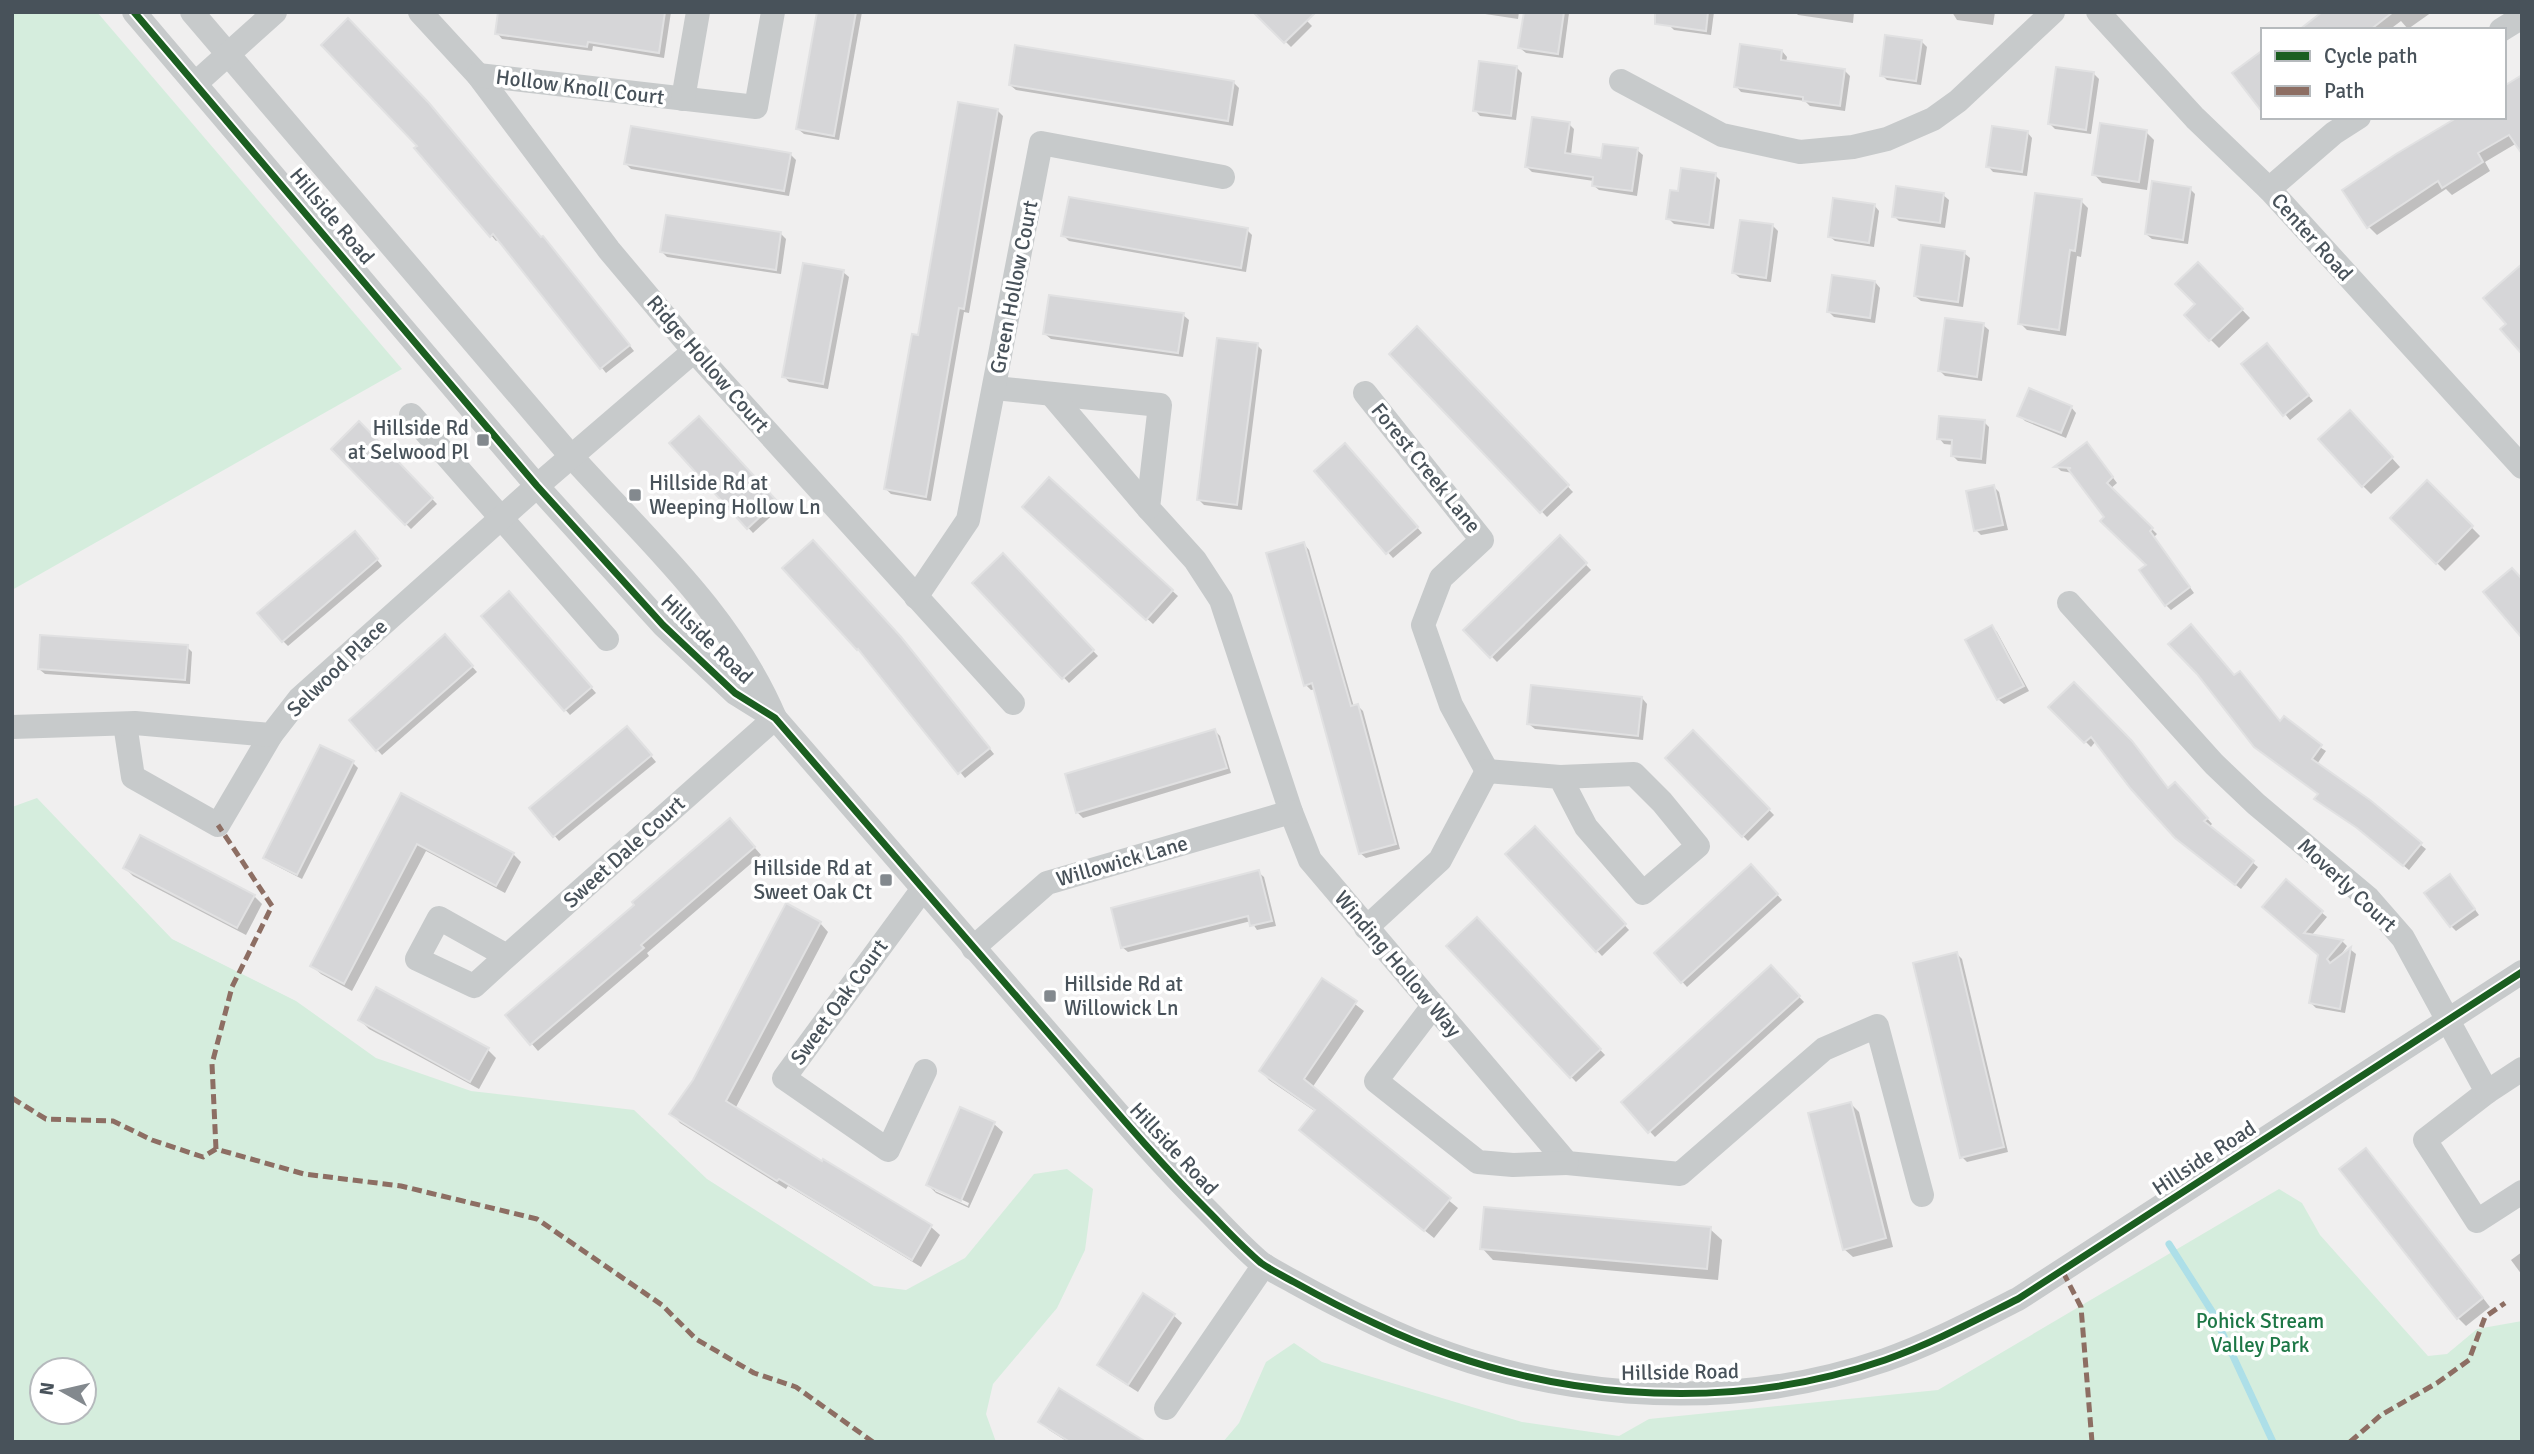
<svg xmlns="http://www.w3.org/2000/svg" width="2534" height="1454" viewBox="0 0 2534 1454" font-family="Signika,sans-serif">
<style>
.green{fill:#d5eddd;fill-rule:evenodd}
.shadow{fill:#0003;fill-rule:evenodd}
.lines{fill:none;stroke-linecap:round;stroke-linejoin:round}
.stream{stroke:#addfe8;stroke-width:7}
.building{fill:#d6d6d8;stroke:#e1e1e2;stroke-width:2}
.minor{stroke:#c7cacb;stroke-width:24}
.quiet{stroke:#8d6e63;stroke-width:5;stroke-dasharray:10 5;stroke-linecap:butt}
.cycleway-casing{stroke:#fff;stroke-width:11}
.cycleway{stroke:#1b5e20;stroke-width:7}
.poi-dot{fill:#83898e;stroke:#fff;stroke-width:2.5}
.labels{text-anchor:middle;stroke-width:7;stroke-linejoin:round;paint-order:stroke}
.street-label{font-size:21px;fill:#48525a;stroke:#fff}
.poi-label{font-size:21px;fill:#48525a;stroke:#fff;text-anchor:end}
.park-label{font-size:21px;fill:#1d7746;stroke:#fff}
</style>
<rect width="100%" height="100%" fill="#f0efef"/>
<!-- green -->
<g class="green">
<polygon points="12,12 97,12 402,369 12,590"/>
<path d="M37 798 172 939 296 1001 376 1058 471 1091 634 1110 707 1179 874 1286 906 1290 965 1258 1034 1174 1067 1169 1093 1189 1085 1250 1057 1308 993 1384 986 1414 996 1442 12 1441V807ZM42 1370H84V1412H42Z"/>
<polygon points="2279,1189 2302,1203 2320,1235 2428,1356 2447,1354 2477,1329 2522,1321 2522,1442 1223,1442 1239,1423 1266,1362 1294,1343 1322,1362 1522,1422 1619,1436 1649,1419 1938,1390"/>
</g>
<!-- shadow -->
<g class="shadow">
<polygon points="626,12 671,12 664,58 593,46 592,51 502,39 497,33"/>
<polygon points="819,12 862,12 839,140 804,134 798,129"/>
<polygon points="1256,12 1298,12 1312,26 1291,47"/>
<polygon points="1472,12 1519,12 1518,19"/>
<polygon points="1525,12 1569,13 1563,58 1526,53 1520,48"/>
<polygon points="1670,12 1714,12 1711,35 1674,30 1669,25"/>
<polygon points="1795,12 1854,12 1853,23 1798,15"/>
<polygon points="1952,12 1995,12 1993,25 1957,20"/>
<polygon points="2325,12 2432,12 2408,29 2401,21 2389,30 2302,30"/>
<polygon points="1921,41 1927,47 1921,85 1887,80 1882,75"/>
<polygon points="1782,51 1787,57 1786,62 1845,71 1850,76 1845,111 1810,106 1805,101 1741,92 1736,86"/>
<polygon points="1516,67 1522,73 1516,120 1480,116 1475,110"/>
<polygon points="2094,74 2099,79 2091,134 2055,129 2050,124"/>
<polygon points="1234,83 1239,88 1233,126 1016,90 1010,85"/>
<polygon points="997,110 1003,116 969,313 964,312 931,501 891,494 886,489 920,337"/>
<polygon points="2504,117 2517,143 2485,162 2490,171 2452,195 2446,189 2377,235 2369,227 2344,190"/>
<polygon points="1569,124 1574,129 1571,155 1603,160 1637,150 1643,155 1637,196 1599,190 1593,185 1594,181 1532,172 1527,167"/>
<polygon points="2027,132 2032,138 2027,176 1993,172 1988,166"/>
<polygon points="2146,132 2154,140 2147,190 2102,183 2094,174"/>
<polygon points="419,146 548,243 634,351 606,373 499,239 496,241 491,235"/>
<polygon points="790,154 796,160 789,196 631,169 626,164"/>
<polygon points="1715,175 1720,180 1714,229 1674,224 1668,218 1679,193"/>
<polygon points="2190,189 2195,194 2188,244 2152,239 2146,234"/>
<polygon points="1943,195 1949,200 1945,228 1899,221 1894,216"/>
<polygon points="2081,201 2088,208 2081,257 2077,256 2066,336 2027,330 2020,323"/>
<polygon points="1874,205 1879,211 1874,247 1835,241 1829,236"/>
<polygon points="1773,226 1778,231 1771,282 1740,278 1734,273"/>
<polygon points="1247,230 1252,235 1246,272 1069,241 1063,235"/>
<polygon points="781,234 786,239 781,274 667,257 662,252"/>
<polygon points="1964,253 1970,258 1963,307 1921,301 1915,296"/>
<polygon points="2198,264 2250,318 2219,348 2186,315 2197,304"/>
<polygon points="843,272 849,277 828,389 789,382 784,376"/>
<polygon points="1875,282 1880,288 1875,323 1834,317 1829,312"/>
<polygon points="1183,315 1189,320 1183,357 1051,339 1045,334"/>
<polygon points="1983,325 1989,330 1982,381 1945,376 1940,371"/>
<polygon points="1417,329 1573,492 1547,517 1391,354"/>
<polygon points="1257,345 1262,350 1242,510 1204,505 1199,500"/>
<polygon points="2272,350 2313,401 2290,420 2243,364"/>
<polygon points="2071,407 2076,413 2066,438 2025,421 2019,415"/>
<polygon points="699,418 781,507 753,533 671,443"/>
<polygon points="2358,421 2400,467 2371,494 2363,486"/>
<polygon points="1984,422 1989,427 1986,464 1958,461 1953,456 1954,445 1944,444 1939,438"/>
<polygon points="359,424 437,504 411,529 334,449"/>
<polygon points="1350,450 1422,533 1393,558 1316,471"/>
<polygon points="2092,450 2117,483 2110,489 2157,534 2154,537 2194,593 2171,610 2166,605 2149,565 2106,517 2073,473 2061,471 2057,467"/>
<polygon points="1049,480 1178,596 1153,624 1029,512"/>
<polygon points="2427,482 2480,536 2445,571 2392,518"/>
<polygon points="1994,487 1999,492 2008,530 1981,535 1976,530"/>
<polygon points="1560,538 1591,570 1497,662 1466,630"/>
<polygon points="360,539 382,566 288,646 283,641"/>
<polygon points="1304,544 1309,550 1354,707 1358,706 1363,711 1400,849 1366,858 1360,853 1316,689 1311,690 1306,685"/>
<polygon points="1003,556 1098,656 1069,683 974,583"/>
<polygon points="514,599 596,693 570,715 483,616"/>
<polygon points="1992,627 1997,632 2029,691 2004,704 1998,699"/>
<polygon points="450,642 477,672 382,755 351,720"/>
<polygon points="906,644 994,754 965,778 864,654"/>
<polygon points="187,647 192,652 190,684 45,674 39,669"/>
<polygon points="2234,677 2281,723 2326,751 2317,764 2426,849 2409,870 2319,795"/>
<polygon points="1642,698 1647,704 1643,740 1535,729 1529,724"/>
<polygon points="2051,707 2169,790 2181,789 2212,824 2209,827 2258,867 2241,889 2183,843 2096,741 2091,747"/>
<polygon points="1215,731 1220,736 1231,773 1083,818 1078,813 1067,775"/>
<polygon points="1693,732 1774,815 1748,841 1667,758"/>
<polygon points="632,733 656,762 559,841 531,808"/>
<polygon points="353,763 358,768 302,879 271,863 265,858"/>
<polygon points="402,795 513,854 521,862 505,893 426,851 352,991 321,974 312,966"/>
<polygon points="737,827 761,855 647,953 649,956 538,1051 507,1015 637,905"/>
<polygon points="1535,828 1629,930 1602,956 1507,854"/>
<polygon points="1751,867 1782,900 1687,987 1656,953"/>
<polygon points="125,868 254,896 262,904 246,935 133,876"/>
<polygon points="1258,872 1264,877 1276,926 1257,930 1251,921 1128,952 1122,947"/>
<polygon points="2455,882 2479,915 2456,931 2451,926"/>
<polygon points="2270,912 2321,912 2327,917 2311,936 2342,941 2347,946 2338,959 2351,950 2356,954 2345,1013 2316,1008 2311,1003 2319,955"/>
<polygon points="1477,919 1605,1055 1576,1082 1448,946"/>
<polygon points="820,923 828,932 735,1109 822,1163 824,1161 931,1227 940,1235 921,1267 788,1186 786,1189 680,1123 672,1114"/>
<polygon points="1957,954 1962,959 2008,1152 1967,1162 1962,1157"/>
<polygon points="1771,967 1804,1002 1655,1137 1623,1102"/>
<polygon points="1323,980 1364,1011 1312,1088 1458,1208 1434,1238 1310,1138 1316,1112 1269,1080 1261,1071"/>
<polygon points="360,1020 488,1050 496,1058 479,1089 369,1029"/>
<polygon points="1851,1104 1859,1112 1893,1247 1853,1257 1844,1249"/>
<path d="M961 1109 994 1124 1003 1132 969 1208 936 1193 928 1185ZM935 1187 969 1203 968 1206 935 1191Z"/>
<polygon points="2374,1159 2490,1307 2466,1326 2458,1318"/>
<polygon points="1710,1229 1722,1240 1718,1280 1493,1260 1482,1248"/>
<polygon points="2522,1252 2522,1275 2511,1260"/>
<polygon points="1173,1315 1182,1323 1138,1392 1108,1373 1099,1364"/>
<polygon points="1040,1422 1143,1442 1068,1442 1049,1430"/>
</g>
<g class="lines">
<!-- stream -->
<polyline class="stream" points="2169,1244 2213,1313 2273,1442"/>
</g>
<!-- building -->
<g class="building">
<polygon points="498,12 665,12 659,53 588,42 587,47 495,34"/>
<polygon points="817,12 856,12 834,136 796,129"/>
<polygon points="1253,12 1316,12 1284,43"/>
<polygon points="1524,12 1564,12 1558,54 1518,48"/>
<polygon points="1655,12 1708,12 1706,31 1655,24"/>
<polygon points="2322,12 2393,12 2370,30 2299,30"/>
<polygon points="348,18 429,103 541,237 543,236 630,345 600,369 493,234 490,237 414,148 417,146 321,45"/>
<polygon points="1885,35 1922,40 1916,81 1880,76"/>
<polygon points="1740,44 1782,50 1781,60 1845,69 1840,106 1803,101 1803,97 1734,87"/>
<polygon points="1015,45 1234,81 1228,121 1009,85"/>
<polygon points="2263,50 2263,113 2232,73"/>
<polygon points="1479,61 1517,66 1511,116 1473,111"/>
<polygon points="2056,67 2094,72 2086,130 2048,124"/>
<polygon points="2522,75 2522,154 2509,135 2478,153 2483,162 2442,188 2438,181 2367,228 2342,190 2396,154 2458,117 2504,117 2504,86"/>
<polygon points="958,102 998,109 964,309 959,308 926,497 884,489 912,334 918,335"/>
<polygon points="1532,117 1570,122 1565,153 1601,158 1603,144 1638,148 1632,191 1592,186 1593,177 1525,167"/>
<polygon points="2100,123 2147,130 2139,182 2092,175"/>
<polygon points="631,126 791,153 784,191 624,164"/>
<polygon points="1992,126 2028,131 2022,172 1986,167"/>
<polygon points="1681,168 1716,173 1709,225 1666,219 1670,190 1678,191"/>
<polygon points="2152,181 2191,187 2183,240 2145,234"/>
<polygon points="1896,186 1944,193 1940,223 1892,217"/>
<polygon points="2035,193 2082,199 2075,251 2070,250 2059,330 2018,324"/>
<polygon points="1069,197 1248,228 1241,268 1061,236"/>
<polygon points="1833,198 1875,204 1869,243 1828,237"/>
<polygon points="666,215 781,232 776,270 660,252"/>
<polygon points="1740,220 1773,224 1766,278 1732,273"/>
<polygon points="1921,245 1965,251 1958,302 1914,296"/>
<polygon points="2198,262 2243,309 2209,341 2184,315 2195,304 2175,284"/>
<polygon points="803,263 844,270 823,384 782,377"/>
<polygon points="2522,264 2522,354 2500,329 2506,324 2483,298"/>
<polygon points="1832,275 1875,281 1870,318 1827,312"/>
<polygon points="1049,295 1184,313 1178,353 1043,334"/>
<polygon points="1945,318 1984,323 1977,377 1938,371"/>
<polygon points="1417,326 1569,485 1540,513 1389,354"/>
<polygon points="1217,338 1258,343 1237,505 1197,500"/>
<polygon points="2267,343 2309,395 2283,416 2241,364"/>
<polygon points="2029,388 2072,406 2061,433 2017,416"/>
<polygon points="2350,410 2393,457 2362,487 2318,439"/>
<polygon points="699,416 777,501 747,529 669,443"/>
<polygon points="1939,416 1985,420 1981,459 1951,456 1952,440 1937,439"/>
<polygon points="359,421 433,498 405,525 331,449"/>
<polygon points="2087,442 2113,477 2107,483 2153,528 2150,531 2190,587 2165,606 2139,570 2146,565 2100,521 2104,517 2068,469 2071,468 2054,467"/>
<polygon points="1345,443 1418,527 1386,554 1314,471"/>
<polygon points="1049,477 1173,590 1146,620 1022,507"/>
<polygon points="2427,480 2473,526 2436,564 2390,518"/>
<polygon points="1994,485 2003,525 1974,531 1966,491"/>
<polygon points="355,531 378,559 282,642 257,613"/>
<polygon points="1560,535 1587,563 1490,658 1463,630"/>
<polygon points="813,540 901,637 990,748 958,774 858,649 857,650 782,568"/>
<polygon points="1304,542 1351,706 1358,704 1396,844 1359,854 1312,683 1304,686 1266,553"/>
<polygon points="1003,553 1094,650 1062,679 972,583"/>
<polygon points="2512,568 2522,579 2522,638 2483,592"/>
<polygon points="509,591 592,687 564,711 481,616"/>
<polygon points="2191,624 2234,675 2240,671 2280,721 2284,716 2322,745 2312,759 2370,800 2422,843 2403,866 2357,828 2314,799 2318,794 2254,747 2197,674 2168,644"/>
<polygon points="1992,625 2024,686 1997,700 1965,640"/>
<polygon points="445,634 473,666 376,751 349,720"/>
<polygon points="40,635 188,645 185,680 38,669"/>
<polygon points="2074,682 2132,741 2168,788 2175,782 2208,818 2204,821 2254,861 2235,885 2175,838 2131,789 2091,737 2084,743 2048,707"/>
<polygon points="1531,685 1642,697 1638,736 1527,724"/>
<polygon points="627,726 652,755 553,837 529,808"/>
<polygon points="1215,729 1227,768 1076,813 1065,774"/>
<polygon points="1693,730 1770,809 1742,837 1665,758"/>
<polygon points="320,745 354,761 297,875 263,858"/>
<polygon points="401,793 514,853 496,886 417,844 344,984 310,966"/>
<polygon points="730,818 755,847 641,945 644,948 530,1045 505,1015 634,905 632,902"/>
<polygon points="1535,826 1626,924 1596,952 1505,854"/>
<polygon points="140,835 255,895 237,928 123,868"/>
<polygon points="1751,864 1778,894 1681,983 1654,953"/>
<polygon points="1259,870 1272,921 1250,926 1248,916 1121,948 1111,908"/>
<polygon points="2450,874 2475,909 2450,927 2424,893"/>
<polygon points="2286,879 2323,911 2304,933 2343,940 2327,959 2330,963 2351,947 2340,1009 2309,1003 2318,955 2262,907"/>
<polygon points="786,903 821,922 726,1101 822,1161 823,1159 932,1225 912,1260 779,1179 777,1181 669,1114 693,1080"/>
<polygon points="1477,917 1601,1049 1570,1078 1446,946"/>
<polygon points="1957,952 2004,1147 1960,1158 1913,963"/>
<polygon points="1771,965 1800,996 1648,1133 1621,1102"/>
<polygon points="1322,978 1357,1001 1304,1079 1451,1198 1424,1231 1299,1130 1315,1110 1259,1071"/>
<polygon points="376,987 489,1048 470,1082 358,1020"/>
<polygon points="1851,1102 1886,1238 1843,1250 1808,1113"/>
<polygon points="960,1107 995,1122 961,1201 926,1185"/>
<polygon points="2366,1148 2483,1298 2457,1319 2339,1169"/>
<polygon points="1484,1207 1711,1227 1707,1269 1480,1249"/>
<polygon points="1143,1293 1175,1314 1128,1385 1097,1365"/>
<polygon points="1059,1388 1146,1442 1070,1442 1038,1422"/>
</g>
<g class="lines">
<!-- minor -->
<g class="minor">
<path d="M134 12 537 486 663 625 735 693 775 718C870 829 966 939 1062 1049 1109 1103 1155 1158 1206 1209 1224 1227 1241 1246 1261 1263 1271 1270 1283 1276 1294 1282 1321 1297 1348 1311 1376 1324 1533 1399 1719 1417 1885 1360 1931 1344 1974 1321 2018 1299L2522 972"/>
<path d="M192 12C317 157 439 303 564 448 639 533 730 611 775 718"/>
<polyline points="420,12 478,75 609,250 694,351 1013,703"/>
<polyline points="2098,12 2195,118 2269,189 2522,467"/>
<polyline points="2501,30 2522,17"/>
<polyline points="478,75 756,107 773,12"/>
<polyline points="1621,81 1722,135 1800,152 1853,147 1887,139 1933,119 1958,101 2053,12"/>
<polyline points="196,83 275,12"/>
<polyline points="683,99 698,12"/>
<polyline points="2269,189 2334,133 2359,117"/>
<polyline points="995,388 1160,405 1148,508 1195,560 1221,600 1291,812 1310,860 1567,1163 1680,1174 1824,1049 1877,1026 1922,1195"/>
<polyline points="1365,393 1482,540 1441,578 1423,625 1451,705 1487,771"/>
<polyline points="1051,394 1148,508"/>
<polyline points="411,415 607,639"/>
<polyline points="916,597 968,520 1041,143 1223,177"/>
<polyline points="2069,603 2214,764 2256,804 2368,898 2403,938 2487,1092 2425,1140 2477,1221 2522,1192"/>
<polyline points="125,724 133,777 218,825 271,735"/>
<polyline points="12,727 135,723 271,735 299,699 537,486 694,351"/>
<polyline points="1487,771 1560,777 1586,827 1643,893 1698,846 1662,802 1634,774 1560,777"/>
<polyline points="922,890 784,1078 888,1150 925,1071"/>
<polyline points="1366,928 1440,860 1487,771"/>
<polyline points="973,948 1047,883 1291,812"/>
<polyline points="507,956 439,918 417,959 474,986 507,956 775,718"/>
<polyline points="1433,1006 1376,1081 1478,1162 1513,1165 1567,1163"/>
<polyline points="2487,1092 2522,1069"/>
<polyline points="1166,1408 1264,1265"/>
</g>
<!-- quiet -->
<g class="quiet">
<polyline points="12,1098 46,1119 113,1121 152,1140 203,1157 216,1149 304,1174 401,1186 537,1219 662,1305 696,1339 754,1373 796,1387 873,1442"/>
<polyline points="216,1149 212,1064 232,987 272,906 218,825"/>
<polyline points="2063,1272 2081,1307 2092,1442"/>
<polyline points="2350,1442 2381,1415 2437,1383 2469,1360 2485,1317 2505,1303"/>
</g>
<!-- cycleway casing -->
<g class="cycleway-casing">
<path id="cycleway" d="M134 12 537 486 663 625 735 693 775 718C870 829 966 939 1062 1049 1109 1103 1155 1158 1206 1209 1224 1227 1241 1246 1261 1263 1271 1270 1283 1276 1294 1282 1321 1297 1348 1311 1376 1324 1533 1399 1719 1417 1885 1360 1931 1344 1974 1321 2018 1299L2522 972"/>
</g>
<!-- cycleway -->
<use href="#cycleway" class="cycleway"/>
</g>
<!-- markers -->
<g class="poi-dot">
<rect x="476" y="433" width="14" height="14" rx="3.5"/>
<rect x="628" y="488" width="14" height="14" rx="3.5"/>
<rect x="879" y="873" width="14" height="14" rx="3.5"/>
<rect x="1043" y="989" width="14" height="14" rx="3.5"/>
</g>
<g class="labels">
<!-- street labels -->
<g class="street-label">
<text transform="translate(580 87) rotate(7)" y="7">Hollow Knoll Court</text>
<text transform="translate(332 216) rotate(50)" y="7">Hillside Road</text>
<text transform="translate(2312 237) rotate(48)" y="7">Center Road</text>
<text transform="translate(1014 287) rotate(-79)" y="7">Green Hollow Court</text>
<text transform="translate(708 364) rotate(49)" y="7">Ridge Hollow Court</text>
<text transform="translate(1426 468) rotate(51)" y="7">Forest Creek Lane</text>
<text transform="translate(707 639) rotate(44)" y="7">Hillside Road</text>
<text transform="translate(337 668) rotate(-44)" y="7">Selwood Place</text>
<text transform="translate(624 852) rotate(-42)" y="7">Sweet Dale Court</text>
<text transform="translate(1122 861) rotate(-16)" y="7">Willowick Lane</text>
<text transform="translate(2347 885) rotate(43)" y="7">Moverly Court</text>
<text transform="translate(1398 964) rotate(50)" y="7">Winding Hollow Way</text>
<text transform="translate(839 1002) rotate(-54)" y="7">Sweet Oak Court</text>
<text transform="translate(1174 1149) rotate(47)" y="7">Hillside Road</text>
<text transform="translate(2204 1158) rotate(-33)" y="7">Hillside Road</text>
<text transform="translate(1680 1372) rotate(-1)" y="7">Hillside Road</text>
</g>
<!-- poi labels -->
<g class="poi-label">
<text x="469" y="435">Hillside Rd<tspan x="469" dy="24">at Selwood Pl</tspan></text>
<text x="649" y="490" text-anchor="start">Hillside Rd at<tspan x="649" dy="24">Weeping Hollow Ln</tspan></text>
<text x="872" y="875">Hillside Rd at<tspan x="872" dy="24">Sweet Oak Ct</tspan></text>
<text x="1064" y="991" text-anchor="start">Hillside Rd at<tspan x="1064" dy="24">Willowick Ln</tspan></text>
</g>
<!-- park labels -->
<g class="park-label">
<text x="2260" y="1328">Pohick Stream<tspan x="2260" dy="24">Valley Park</tspan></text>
</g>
</g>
<!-- border -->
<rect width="2534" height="1454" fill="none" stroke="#48525a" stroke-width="28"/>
<!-- legend -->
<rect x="2261" y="28" width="245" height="91" fill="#ffffff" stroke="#b6babd" stroke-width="2"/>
<rect x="2275" y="51" width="35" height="10" fill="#1b5e20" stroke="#b6babd" stroke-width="2"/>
<text x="2324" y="63" font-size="21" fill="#48525a">Cycle path</text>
<rect x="2275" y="86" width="35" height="10" fill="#8d6e63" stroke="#b6babd" stroke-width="2"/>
<text x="2324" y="98" font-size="21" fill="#48525a">Path</text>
<!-- north arrow -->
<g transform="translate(63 1391) rotate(278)"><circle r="33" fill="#ffffff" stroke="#b6babd" stroke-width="2"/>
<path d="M0-5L12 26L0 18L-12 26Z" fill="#83898e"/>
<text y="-10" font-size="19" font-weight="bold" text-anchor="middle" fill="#48525a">N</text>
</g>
</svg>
